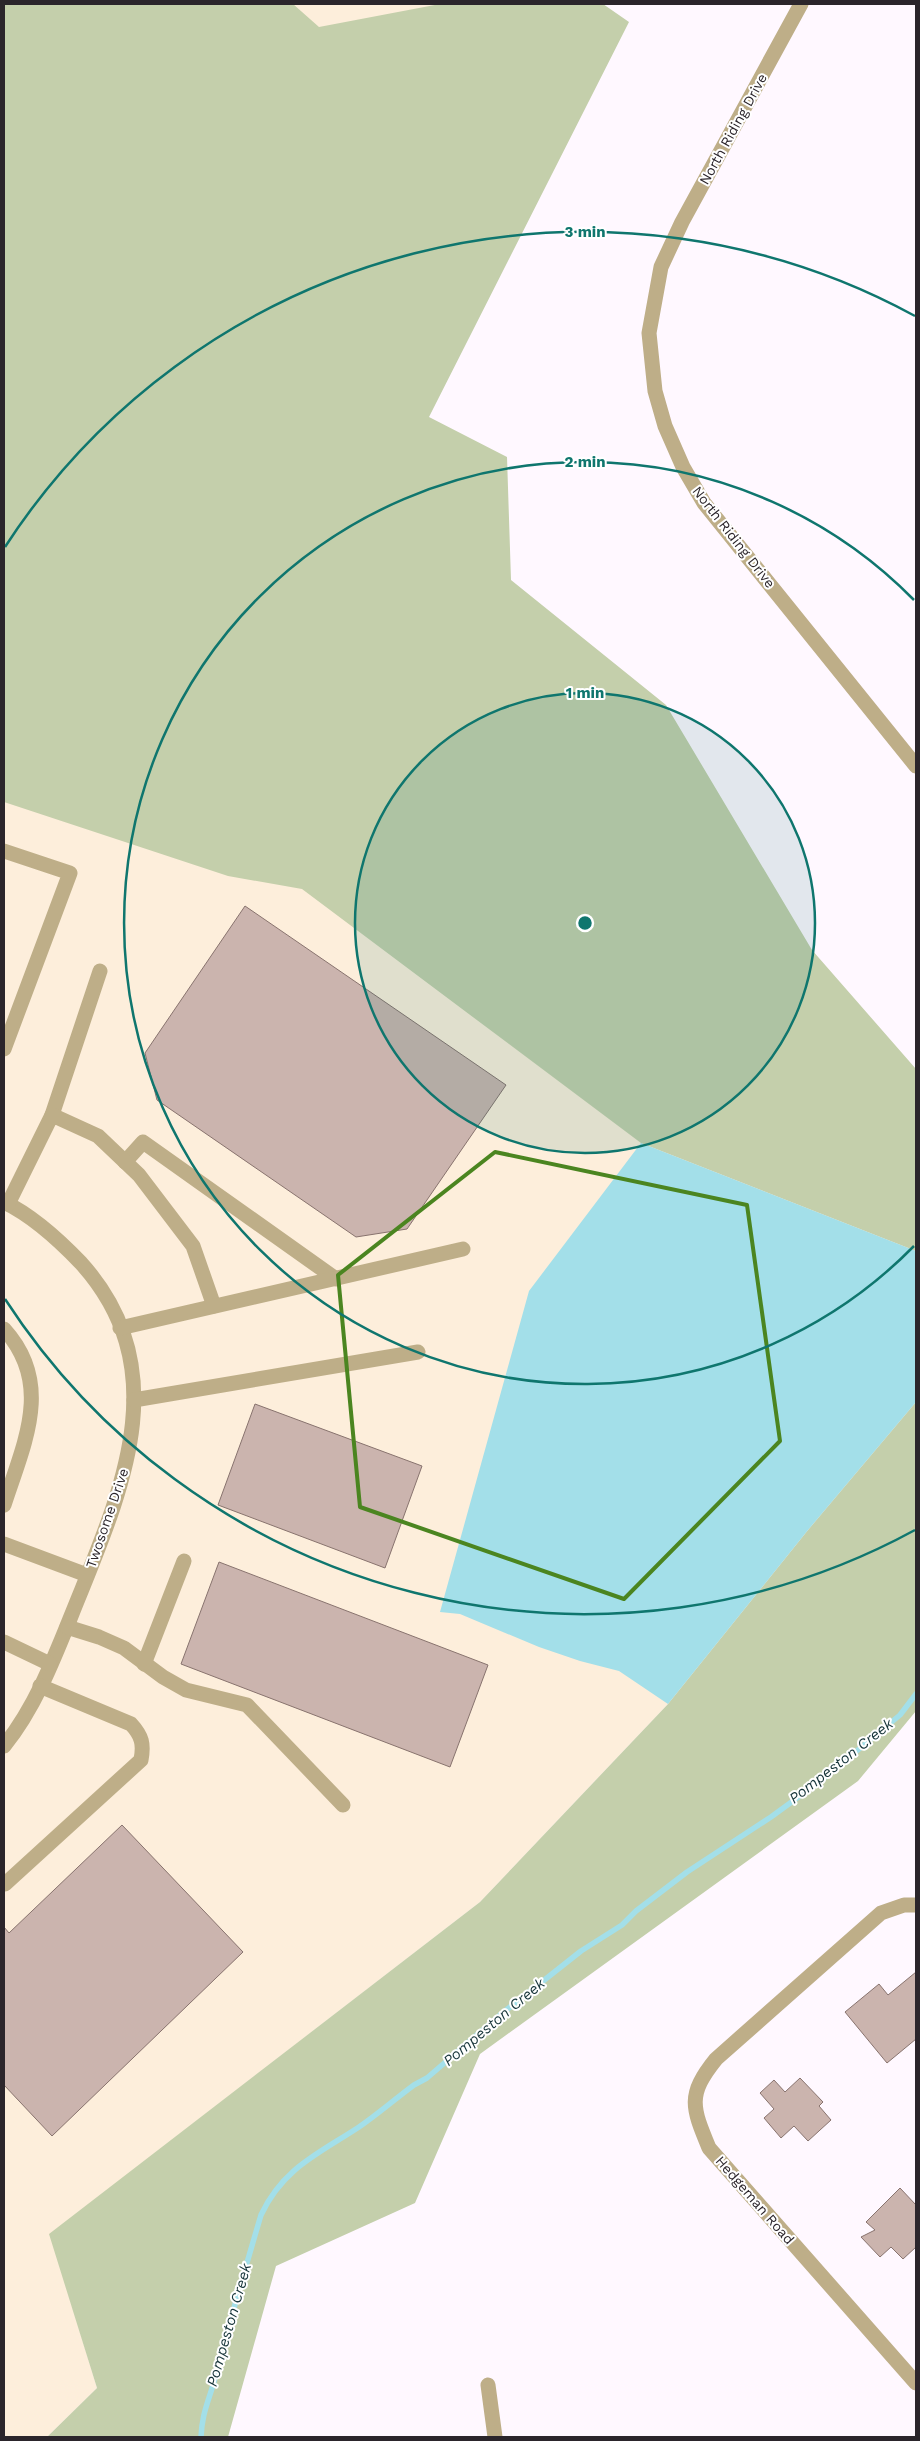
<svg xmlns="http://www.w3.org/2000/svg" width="920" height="2441" viewBox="0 0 920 2441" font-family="'Work Sans',sans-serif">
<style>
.industrial{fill:#fdeedb}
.green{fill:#c4cfab}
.water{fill:#a3dfe9}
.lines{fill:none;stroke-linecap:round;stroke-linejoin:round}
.stream{stroke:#a3dfe9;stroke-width:5.5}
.building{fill:#cbb4ae;stroke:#88736e}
.minor{stroke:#beae88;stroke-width:15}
.marked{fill:none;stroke:#4b8520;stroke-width:4;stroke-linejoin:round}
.ring{fill:none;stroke:#0f766e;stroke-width:2.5}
.labels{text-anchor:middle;stroke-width:4;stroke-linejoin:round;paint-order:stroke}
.street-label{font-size:14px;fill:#2b252b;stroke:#fff}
.water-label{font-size:15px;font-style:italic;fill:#163439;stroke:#fff}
.centre{fill:#0f766e;stroke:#fff;stroke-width:2.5}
.ring-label{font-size:15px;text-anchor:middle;font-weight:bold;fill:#0f766e;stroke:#fff;stroke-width:4;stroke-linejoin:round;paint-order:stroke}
</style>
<rect width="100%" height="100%" fill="#fff8ff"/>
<!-- industrial -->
<polygon class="industrial" points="4,4 589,4 448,291 357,630 916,1200 916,1563 668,1704 480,1902 50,2234 97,2388 47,2437 4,2437"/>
<!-- green -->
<g class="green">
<polygon points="4,4 293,4 319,27 440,4 603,4 629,22 429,417 507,457 511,580 666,705 812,950 916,1069 916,1251 641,1143 302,889 228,876 4,802"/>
<polygon points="916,1402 916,1711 858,1781 480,2054 415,2203 276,2266 228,2437 47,2437 97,2388 49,2234 480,1902 668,1704 808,1530"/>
</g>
<!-- water -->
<polygon class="water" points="641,1143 916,1251 916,1402 808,1530 668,1704 619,1671 580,1661 539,1647 460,1614 440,1612 529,1291"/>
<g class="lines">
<!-- stream -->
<path class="stream" d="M201 2437C202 2412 209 2401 215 2378 229 2323 245 2269 261 2215 283 2168 318 2154 359 2127 378 2114 395 2099 414 2085L427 2078 500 2015 581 1951 622 1925 636 1911 687 1872 771 1817 823 1779 900 1715 916 1694"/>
</g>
<!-- building -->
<g class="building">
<polygon points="245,906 506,1085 407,1229 356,1237 157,1100 145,1053"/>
<polygon points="255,1404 422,1466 385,1568 218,1505"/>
<polygon points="219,1562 488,1665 450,1767 181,1664"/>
<polygon points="122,1825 243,1952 52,2136 4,2085 4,1927 9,1933"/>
<polygon points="916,1972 916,2039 887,2063 845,2012 879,1984 888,1995"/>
<polygon points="800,2078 823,2102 819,2106 831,2120 808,2141 794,2126 781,2138 764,2118 774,2109 760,2093 774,2080 785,2092"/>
<polygon points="900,2188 916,2205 916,2247 903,2259 891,2247 880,2257 861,2237 875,2230 866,2222"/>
</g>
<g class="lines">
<!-- minor -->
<g class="minor">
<polyline points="801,4 682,222 661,267 649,333 655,391 665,426 683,467 704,503 916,766"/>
<polyline points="4,851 70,873 4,1049"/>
<polyline points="52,1115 100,971"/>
<polyline points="125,1162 143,1142 336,1279"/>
<path d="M4 1202C33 1216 59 1240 81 1263 174 1366 125 1483 80 1594 59 1645 39 1703 4 1746"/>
<polyline points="8,1204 52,1115 98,1136 139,1175 193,1246 214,1306"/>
<polyline points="120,1328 463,1249"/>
<path d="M4 1329C54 1384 24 1443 4 1505"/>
<polyline points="134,1400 418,1352"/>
<polyline points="4,1544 87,1575"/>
<polyline points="67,1627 99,1637 124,1648 163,1677 186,1690 247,1705 343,1805"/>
<polyline points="4,1642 50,1664"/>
<polyline points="144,1664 184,1561"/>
<path d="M5 1884 141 1760C144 1744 142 1736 131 1724L40 1686"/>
<path d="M916 1905H904L881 1913 716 2059C687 2095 692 2107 709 2148L916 2383"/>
<polyline points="488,2385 495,2437"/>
</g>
</g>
<!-- marked area -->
<path class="marked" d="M495 1152 747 1205 780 1441 624 1599 360 1507 338 1275Z"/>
<!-- distance rings -->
<circle cx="585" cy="923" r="230" fill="#0f766e" fill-opacity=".12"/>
<g class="ring">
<circle cx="585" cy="923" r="230"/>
<path d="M914 1246A461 461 0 1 1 914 600"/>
<path d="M915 1530A691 691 0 0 1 5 1299M5 547A691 691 0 0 1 915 316"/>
</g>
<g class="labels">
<!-- street labels -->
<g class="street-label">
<text transform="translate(733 129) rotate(-61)" y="5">North Riding Drive</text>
<text transform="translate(734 537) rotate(52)" y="5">North Riding Drive</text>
<text transform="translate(107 1518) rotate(-71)" y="5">Twosome Drive</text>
<text transform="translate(755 2200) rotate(49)" y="5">Hedgeman Road</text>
</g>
<!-- water labels -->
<g class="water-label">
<text transform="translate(841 1761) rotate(-38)" y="5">Pompeston Creek</text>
<text transform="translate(494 2022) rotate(-40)" y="5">Pompeston Creek</text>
<text transform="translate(229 2325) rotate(-74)" y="5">Pompeston Creek</text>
</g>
</g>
<circle cx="585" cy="923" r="8" class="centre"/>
<g class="ring-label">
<text x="585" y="237">3 min</text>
<text x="585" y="467">2 min</text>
<text x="585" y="698">1 min</text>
</g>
<!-- border -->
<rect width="920" height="2441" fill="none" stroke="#2b252b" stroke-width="10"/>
</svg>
